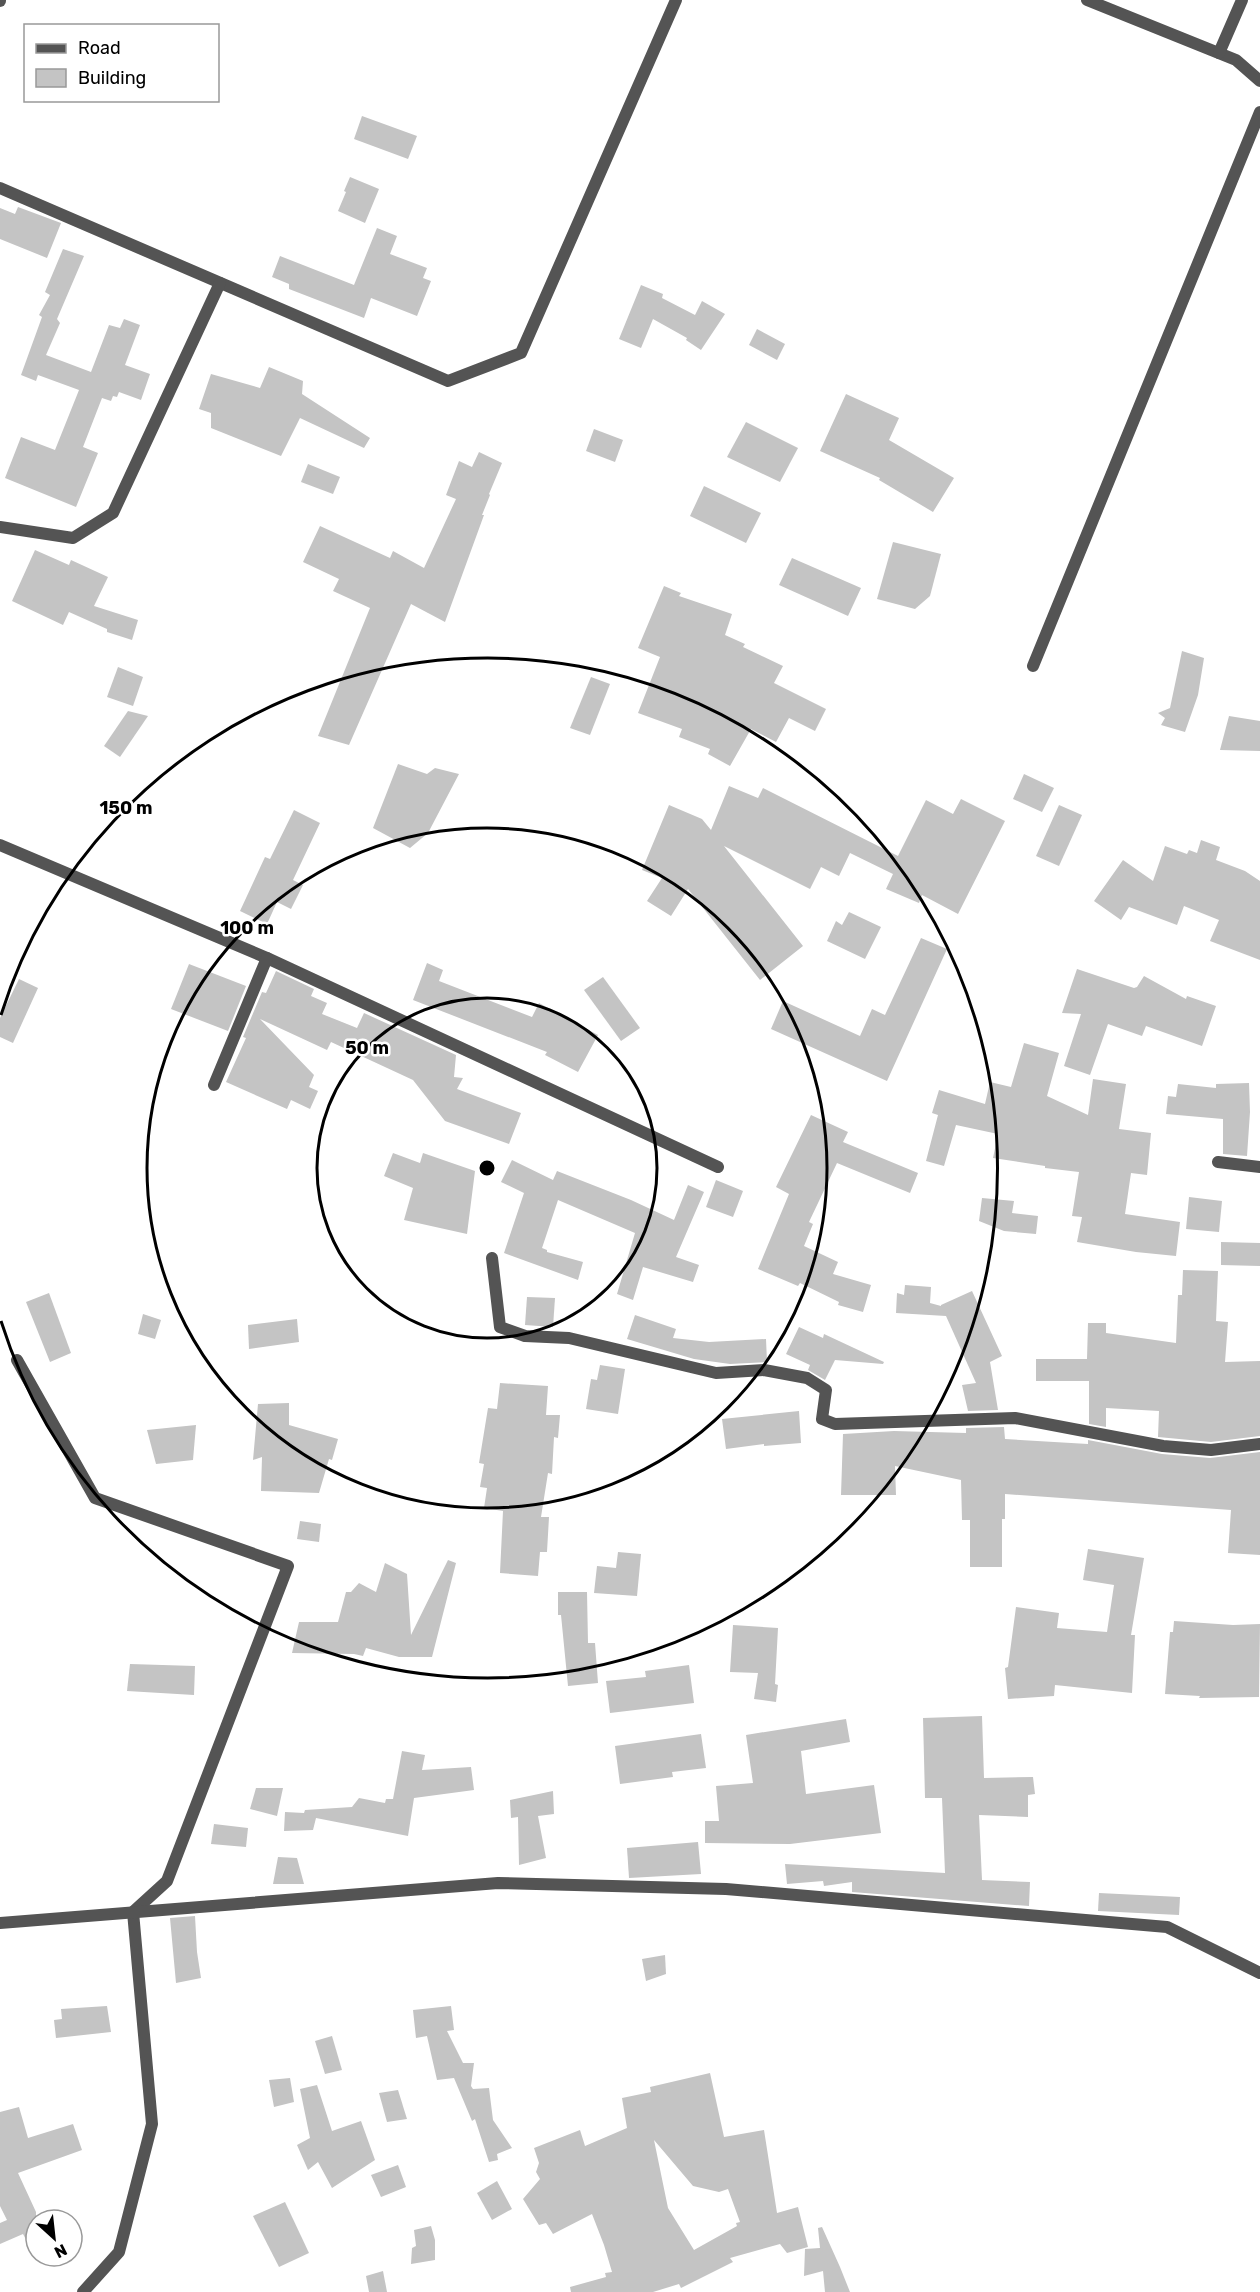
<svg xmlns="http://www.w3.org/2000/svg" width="1260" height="2292" viewBox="0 0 1260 2292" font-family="Rubik,sans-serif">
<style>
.building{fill:#c4c4c4;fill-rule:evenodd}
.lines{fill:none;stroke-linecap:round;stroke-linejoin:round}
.street{stroke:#545454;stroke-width:12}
.ring{fill:none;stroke:#000;stroke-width:3}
.centre{fill:#000;stroke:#fff;stroke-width:3}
.ring-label{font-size:18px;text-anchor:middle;font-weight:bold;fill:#000;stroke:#fff;stroke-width:5;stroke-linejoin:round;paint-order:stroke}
</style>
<rect width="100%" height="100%" fill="#fff"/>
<!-- building -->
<g class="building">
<polygon points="362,116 417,136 408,159 354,139"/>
<polygon points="350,177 379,189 365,223 338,211 346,192 344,191"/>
<polygon points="18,207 61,223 47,258 0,239 0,208 15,214"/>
<polygon points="377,228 397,236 390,254 427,268 423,278 431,281 417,316 371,298 364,318 289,289 289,284 272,277 280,256 354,285"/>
<polygon points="63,249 84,256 57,319 60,323 46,355 91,372 109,325 120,328 124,319 140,325 125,365 150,374 141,400 119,392 117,397 113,396 111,401 102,398 83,447 98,453 76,507 5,478 21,437 55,450 79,390 38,375 36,381 21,375 42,317 39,315 50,295 45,292"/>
<polygon points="641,285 663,294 662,298 695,315 702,301 725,314 701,350 686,340 687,338 653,319 641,348 619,339"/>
<polygon points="757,329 785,344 777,360 749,345"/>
<polygon points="269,367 303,381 302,394 370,438 364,448 300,418 281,456 211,428 211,413 199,409 211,374 260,388"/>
<polygon points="846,394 899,418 889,440 954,478 933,512 879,480 880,478 820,451"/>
<polygon points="746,422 798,448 780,482 727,457"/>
<polygon points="594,429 623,440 615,462 586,451"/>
<polygon points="479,452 502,463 489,494 490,495 482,515 484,515 445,622 411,604 349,745 318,736 370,608 333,591 339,579 303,562 320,526 390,558 393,551 424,568 456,499 446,495 459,461 472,467"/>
<polygon points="308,464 340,477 333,494 301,482"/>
<polygon points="704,486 761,513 746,543 690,516"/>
<polygon points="893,542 941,554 930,596 915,609 877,599"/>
<polygon points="35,550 69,565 71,560 108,577 94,606 138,620 132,640 107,632 107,629 69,612 63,625 12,601"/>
<polygon points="792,558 861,588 848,616 779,585"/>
<polygon points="664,586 681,593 679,596 732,614 725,635 745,644 743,647 783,666 774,683 826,709 815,731 789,718 776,742 751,729 730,766 708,754 710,749 679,737 682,729 638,713 660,657 638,648"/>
<polygon points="1182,651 1204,658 1198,695 1185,732 1161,725 1165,718 1158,713 1170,708"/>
<polygon points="118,667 143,677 133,706 107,697"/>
<polygon points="591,677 610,684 590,735 570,728"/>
<polygon points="128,711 148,716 120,757 104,746"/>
<polygon points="1229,716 1260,721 1260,751 1220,750"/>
<polygon points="398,764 427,774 435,768 459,774 428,833 410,848 373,828"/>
<polygon points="1024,774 1054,788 1042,812 1013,799"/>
<polygon points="729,786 758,798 763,788 898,856 926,800 953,814 961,799 1005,821 958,914 922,895 919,903 886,889 893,874 850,853 839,876 821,867 810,889 724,846 803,946 760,980 688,889 671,916 647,901 662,878 642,870 669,805 702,819 711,830"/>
<polygon points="1059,805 1082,815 1059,866 1036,856"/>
<polygon points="294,810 320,823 293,880 303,885 291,909 277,902 267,924 240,911 265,857 270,859"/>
<polygon points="1201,840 1220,847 1216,860 1245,871 1260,881 1260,960 1210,941 1219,920 1184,906 1177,925 1129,907 1121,920 1094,901 1123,860 1153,881 1165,846 1187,854 1189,850 1197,853"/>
<polygon points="849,912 881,927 865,959 827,941 836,921 842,925"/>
<polygon points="921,938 947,949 887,1081 771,1029 783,1001 860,1036 872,1009 885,1015"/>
<polygon points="427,963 443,970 439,981 532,1017 539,1003 598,1035 578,1072 545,1055 547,1052 413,1000"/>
<polygon points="189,964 246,986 228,1031 171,1009"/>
<polygon points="1077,969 1134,988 1137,987 1144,976 1186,999 1187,996 1216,1006 1202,1046 1146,1026 1142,1036 1108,1024 1090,1075 1064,1066 1081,1014 1062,1013"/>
<polygon points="276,971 314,989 311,996 327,1003 322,1014 357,1028 364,1013 456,1055 454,1077 463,1078 457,1089 521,1113 509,1144 445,1121 413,1080 331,1042 327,1050 260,1019 314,1075 309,1087 318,1091 310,1109 291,1100 287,1109 226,1082 246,1038 243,1037 262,992 266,993"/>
<polygon points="603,977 640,1028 621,1041 584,990"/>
<polygon points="19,979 38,988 13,1043 0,1037 0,1018"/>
<polygon points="1024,1043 1059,1053 1047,1096 1088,1115 1093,1079 1126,1084 1119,1129 1151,1133 1147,1175 1131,1173 1125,1214 1180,1222 1176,1256 1136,1252 1077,1242 1082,1217 1072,1216 1079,1172 1045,1168 1045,1166 993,1158 998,1134 956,1125 944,1166 926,1161 938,1115 932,1113 939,1090 985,1104 990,1082 1011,1087"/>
<polygon points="1249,1083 1250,1112 1247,1156 1223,1154 1223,1119 1166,1114 1168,1096 1176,1097 1178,1084 1216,1088 1216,1084"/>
<polygon points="811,1115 848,1132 843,1142 918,1173 910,1193 837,1163 809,1222 813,1224 804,1246 838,1262 833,1274 871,1285 863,1312 838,1305 839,1302 800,1283 798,1286 758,1269 789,1194 776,1187"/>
<polygon points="393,1153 420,1163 423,1153 475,1171 467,1234 404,1220 413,1188 384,1176"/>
<polygon points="512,1160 553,1180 557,1171 631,1200 674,1220 688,1185 704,1192 676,1257 699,1265 693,1282 643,1267 633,1300 617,1294 635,1233 558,1200 542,1248 547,1250 547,1252 583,1262 578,1280 504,1253 524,1193 501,1182"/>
<polygon points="716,1180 743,1191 733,1217 706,1207"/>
<polygon points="1189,1197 1222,1201 1219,1232 1186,1229"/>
<polygon points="982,1198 1014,1201 1012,1213 1038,1216 1036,1234 1004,1231 979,1221"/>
<polygon points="1221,1242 1260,1243 1260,1266 1221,1265"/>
<polygon points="1183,1270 1218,1271 1216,1321 1228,1322 1225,1362 1260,1361 1260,1436 1211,1442 1158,1437 1159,1411 1106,1408 1106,1427 1089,1424 1089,1381 1036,1381 1036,1359 1087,1359 1088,1323 1106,1323 1106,1333 1176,1343 1178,1295 1182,1295"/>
<polygon points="905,1285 931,1287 930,1303 941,1306 941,1305 972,1291 1002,1356 990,1362 998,1410 968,1411 962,1385 976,1383 946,1316 896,1313 897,1293 904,1295"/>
<polygon points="49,1293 71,1353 50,1362 26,1302"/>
<polygon points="527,1297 555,1298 553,1327 525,1325"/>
<polygon points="143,1314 161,1320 155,1339 138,1334"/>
<polygon points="635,1315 676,1329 673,1338 709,1342 766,1339 767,1362 730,1364 694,1359 627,1339"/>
<polygon points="297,1319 299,1342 249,1349 248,1325"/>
<polygon points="799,1327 823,1338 824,1334 884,1362 883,1364 835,1360 825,1380 808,1370 810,1365 786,1354"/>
<polygon points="600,1365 625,1369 618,1414 586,1409 591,1379 597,1380"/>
<polygon points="500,1383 548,1386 546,1415 560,1415 558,1438 554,1437 552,1474 548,1473 541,1517 549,1517 547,1552 540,1552 538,1576 500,1573 503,1511 484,1508 487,1488 480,1487 484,1464 479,1463 488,1408 497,1409"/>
<polygon points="289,1403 289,1425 338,1439 332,1460 329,1459 319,1493 261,1491 262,1457 253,1460 258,1404"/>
<polygon points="799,1411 801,1443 764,1446 764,1444 726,1449 722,1419"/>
<polygon points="196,1425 193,1460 156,1464 147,1430"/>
<polygon points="1004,1427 1005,1439 1088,1444 1088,1440 1162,1454 1210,1458 1260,1452 1260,1555 1228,1553 1231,1510 1005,1494 1005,1519 1002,1519 1002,1567 970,1567 970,1520 962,1520 961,1480 895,1466 896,1495 841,1495 843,1434 894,1431 966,1433 966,1428"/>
<polygon points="300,1521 321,1524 319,1542 297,1539"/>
<polygon points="1088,1549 1144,1558 1131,1635 1135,1635 1132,1693 1055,1685 1054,1696 1008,1699 1005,1668 1008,1667 1016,1607 1059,1613 1057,1628 1107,1632 1114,1585 1083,1580"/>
<polygon points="618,1552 641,1554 637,1596 594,1593 597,1566 616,1568"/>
<polygon points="448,1560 456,1563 432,1657 399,1657 366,1648 363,1656 354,1654 292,1653 299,1622 338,1622 346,1592 351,1592 359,1583 376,1592 385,1563 407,1574 411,1635"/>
<polygon points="558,1592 587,1592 588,1643 595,1643 598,1683 568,1686 561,1615 558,1615"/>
<polygon points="1174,1621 1233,1625 1260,1624 1259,1697 1199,1698 1200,1696 1165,1694 1170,1632 1173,1632"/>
<polygon points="733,1625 778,1628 775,1684 778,1685 776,1702 754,1699 758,1673 730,1672"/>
<polygon points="130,1664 195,1666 194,1695 127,1691"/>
<polygon points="689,1665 694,1703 610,1713 606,1681 646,1677 645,1671"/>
<polygon points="982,1716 984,1778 1033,1777 1035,1794 1028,1795 1028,1817 979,1815 982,1880 1030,1882 1029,1906 852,1892 852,1882 824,1886 823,1881 787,1884 785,1864 945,1873 942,1798 925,1798 923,1718"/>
<polygon points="846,1719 850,1742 801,1751 806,1794 874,1785 881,1833 790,1844 705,1843 705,1821 719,1821 716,1786 753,1783 746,1735"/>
<polygon points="701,1734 706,1768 672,1772 673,1777 620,1784 615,1746"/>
<polygon points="402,1751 425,1755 422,1770 471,1767 474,1790 414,1798 408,1836 316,1818 313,1830 284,1831 285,1812 304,1813 305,1810 352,1807 359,1798 385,1803 386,1799 393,1799"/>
<polygon points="256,1788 283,1788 277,1816 250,1809"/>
<polygon points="553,1791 554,1814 538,1816 546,1858 519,1865 518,1817 511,1818 510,1800"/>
<polygon points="214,1824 248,1828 246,1847 211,1844"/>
<polygon points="698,1842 701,1874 629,1878 627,1848"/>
<polygon points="278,1857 297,1858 304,1884 273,1884"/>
<polygon points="1099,1893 1180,1897 1179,1915 1098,1911"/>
<polygon points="195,1916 197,1952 201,1978 176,1983 170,1918"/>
<polygon points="665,1955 666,1974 646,1981 642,1959"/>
<polygon points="107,2006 111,2032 56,2038 54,2020 62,2019 61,2009"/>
<polygon points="451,2006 454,2030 447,2031 463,2063 474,2063 471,2086 473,2089 489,2088 493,2120 512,2148 497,2154 498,2160 489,2162 475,2119 472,2121 454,2078 437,2080 427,2036 416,2038 413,2010"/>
<polygon points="332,2036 342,2070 325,2074 315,2041"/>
<path d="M710 2073 724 2137 764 2130 777 2213 798 2207 808 2247 787 2253 780 2244 730 2258 733 2262 681 2288 679 2284 653 2292H571L570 2287 606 2277 605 2273 612 2272 604 2245 592 2214 553 2234 546 2223 539 2225 523 2199 540 2179 536 2172 539 2163 534 2148 580 2130 585 2146 627 2128 622 2098 651 2092 650 2087ZM654 2140 693 2186 719 2192 728 2189 740 2222 736 2223 737 2226 694 2250 668 2208Z"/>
<polygon points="290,2078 294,2102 274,2107 269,2080"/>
<polygon points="317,2085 332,2131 361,2121 375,2160 332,2188 318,2162 308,2170 297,2145 310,2138 300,2089"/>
<polygon points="398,2090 407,2119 387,2122 379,2093"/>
<polygon points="19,2107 28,2138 73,2124 82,2150 18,2173 36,2212 36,2258 23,2234 0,2244 0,2223 7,2220 0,2206 0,2112"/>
<polygon points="398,2165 406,2187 381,2197 371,2175"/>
<polygon points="497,2181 512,2209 492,2220 477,2193"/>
<polygon points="285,2202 309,2253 279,2267 253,2216"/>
<polygon points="431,2226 435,2240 435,2260 411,2264 412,2248 416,2246 414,2230"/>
<polygon points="822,2227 840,2267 850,2292 825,2292 823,2271 804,2276 805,2249 820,2248 818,2228"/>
<polygon points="383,2271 387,2292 369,2292 366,2276"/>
</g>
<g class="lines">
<!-- street -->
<g class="street">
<polyline points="1087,0 1236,60 1260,81"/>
<polyline points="0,1 0,0"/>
<polyline points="1219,53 1242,0"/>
<polyline points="0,188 448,381 521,353 676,0"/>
<polyline points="0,527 73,538 113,513 220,283"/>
<polyline points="1033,666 1260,112"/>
<polyline points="0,845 267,958 718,1167"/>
<polyline points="214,1085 267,958"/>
<polyline points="1218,1162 1260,1167"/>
<polyline points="492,1258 500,1327 525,1336 569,1338 716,1373 764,1370 807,1378 826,1390 822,1419 835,1424 1015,1418 1163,1446 1211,1450 1260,1444"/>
<polyline points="17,1360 95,1498 288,1566 167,1881 133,1912 152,2124 119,2252 83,2292"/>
<polyline points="0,1923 498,1883 726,1889 1167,1927 1260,1973"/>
</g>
</g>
<!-- distance rings -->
<g class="ring">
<circle cx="487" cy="1168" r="170"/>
<circle cx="487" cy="1168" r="340"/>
<path d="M1 1015A510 510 0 1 1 1 1321"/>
</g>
<circle cx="487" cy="1168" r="9" class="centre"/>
<g class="ring-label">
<text x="126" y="814">150 m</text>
<text x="247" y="934">100 m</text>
<text x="367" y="1054">50 m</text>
</g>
<!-- legend -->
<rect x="24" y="24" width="195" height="78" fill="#ffffff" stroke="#999999" stroke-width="1.5"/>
<rect x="36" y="44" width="30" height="9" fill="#545454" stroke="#999999" stroke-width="1.5"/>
<text x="78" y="54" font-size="18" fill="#000000">Road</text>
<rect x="36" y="69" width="30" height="18" fill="#c4c4c4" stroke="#999999" stroke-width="1.5"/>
<text x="78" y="84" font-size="18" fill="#000000">Building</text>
<!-- north arrow -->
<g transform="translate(54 2238) rotate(153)"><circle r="28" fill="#ffffff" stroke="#999999" stroke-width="1.5"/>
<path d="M0-4.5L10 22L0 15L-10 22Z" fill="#000000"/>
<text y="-9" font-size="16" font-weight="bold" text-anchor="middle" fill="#000000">N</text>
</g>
</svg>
